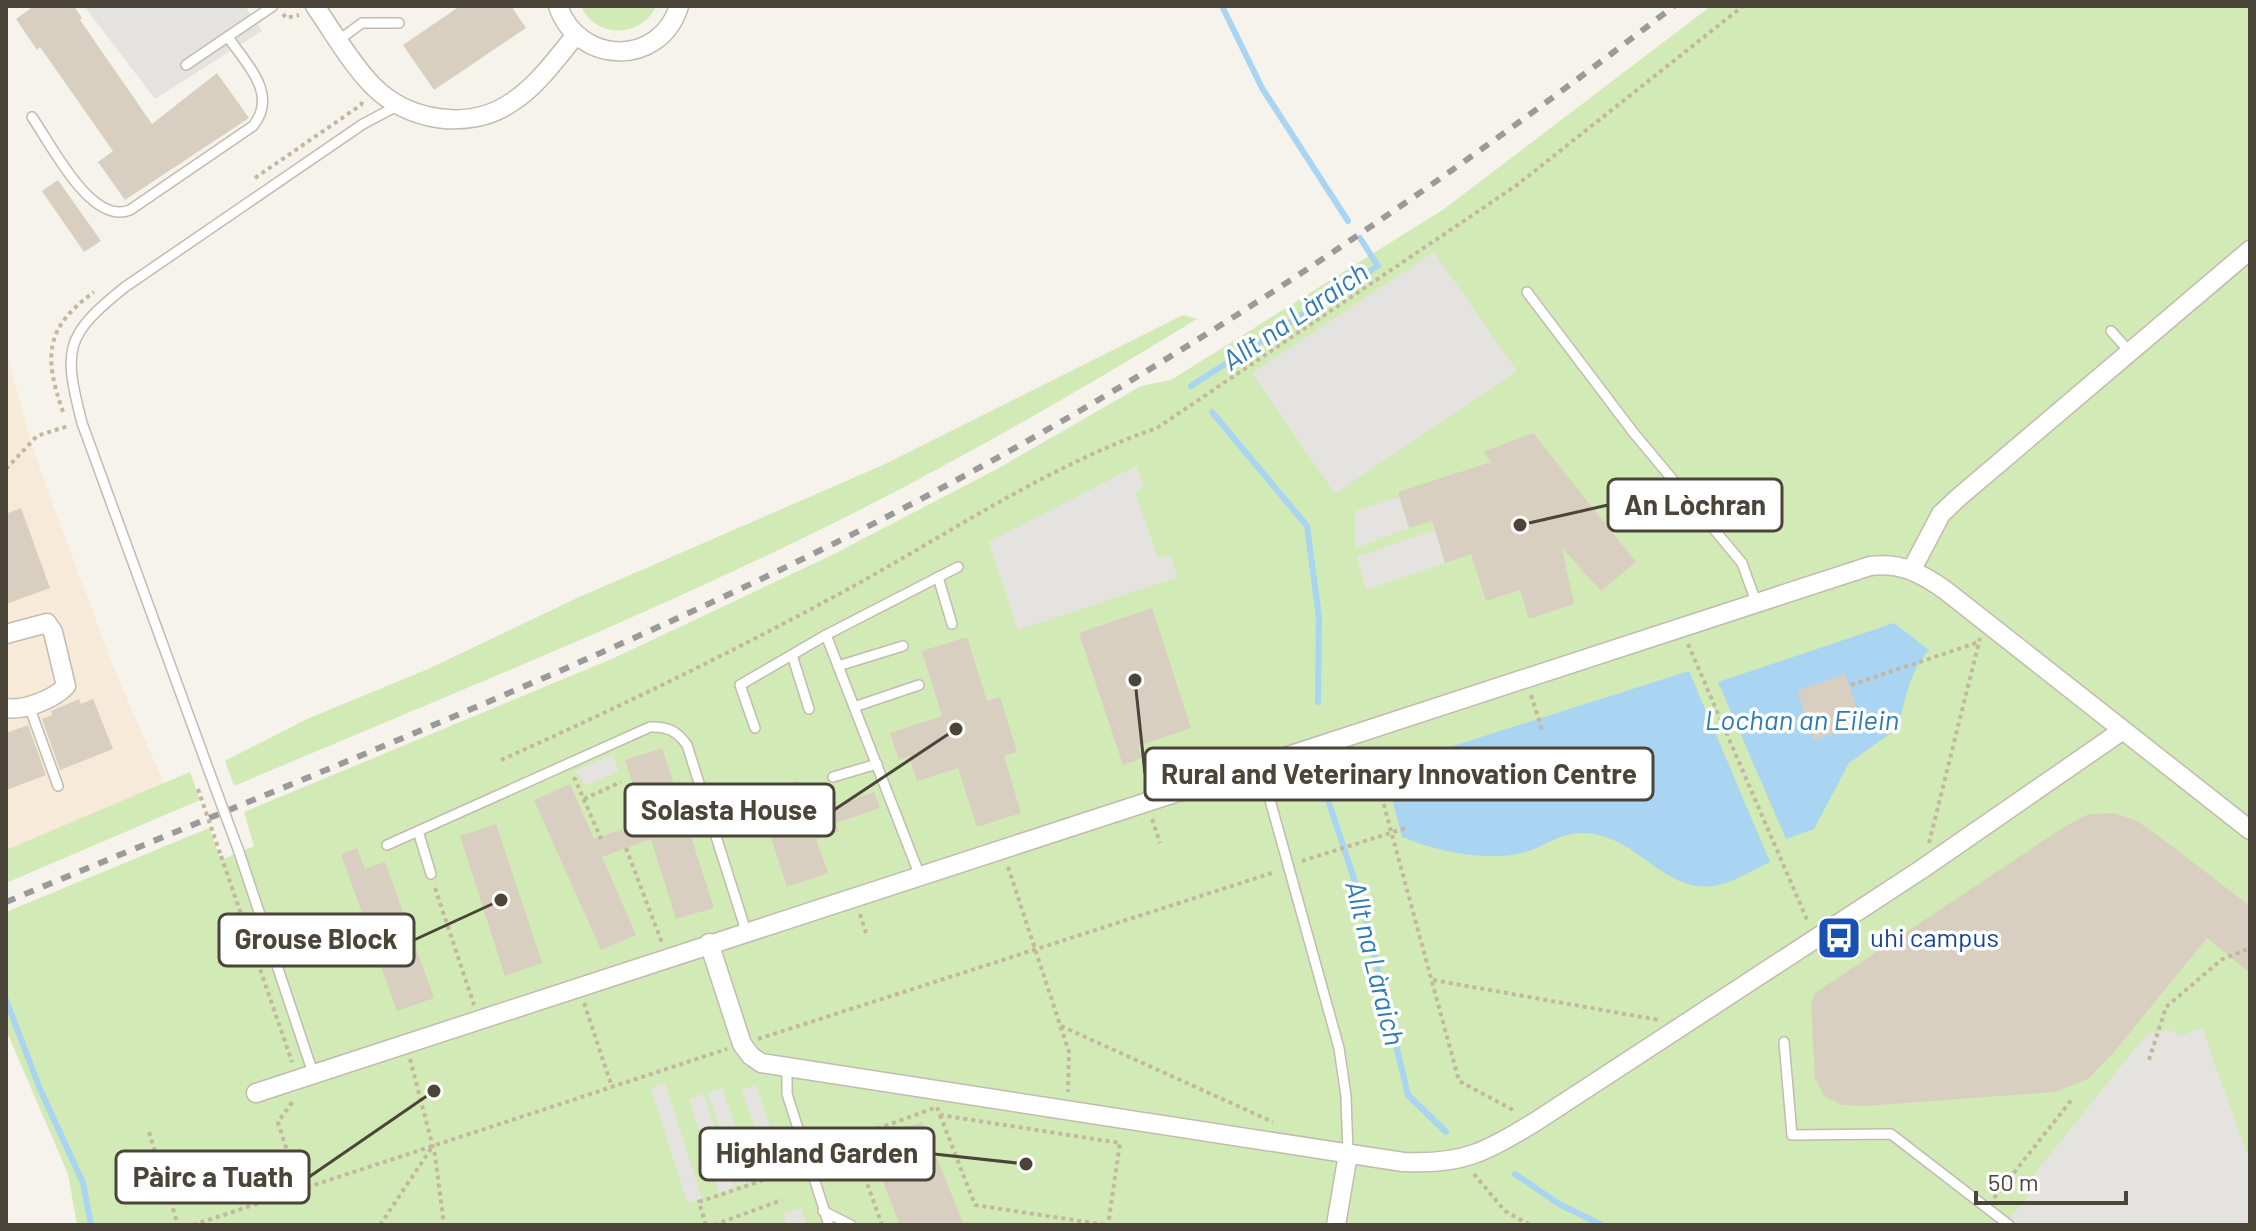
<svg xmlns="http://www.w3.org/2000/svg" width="2256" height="1231" viewBox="0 0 2256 1231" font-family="Barlow,sans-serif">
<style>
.commercial{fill:#f7ead8}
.green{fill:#d2eab5}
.parking{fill:#e5e3e0}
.water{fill:#a9d4f2}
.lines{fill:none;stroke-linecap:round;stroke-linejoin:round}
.stream{stroke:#a9d4f2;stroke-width:6}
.building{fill:#d8cfc1}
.lane-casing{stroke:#c2bbae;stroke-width:12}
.street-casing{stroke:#c2bbae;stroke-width:21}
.path{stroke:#c4b79f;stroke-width:4;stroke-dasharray:4 4;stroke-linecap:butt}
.lane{stroke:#fff;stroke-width:9}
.street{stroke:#fff;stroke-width:18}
.rail{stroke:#9a9a9a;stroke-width:6;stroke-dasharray:10 10;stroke-linecap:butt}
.lane-bridge-casing{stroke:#c2bbae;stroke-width:12;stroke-linecap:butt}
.path-bridge{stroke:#c4b79f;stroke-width:4;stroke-dasharray:4 4;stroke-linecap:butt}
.lane-bridge{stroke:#fff;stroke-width:9}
.labels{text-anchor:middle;stroke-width:7;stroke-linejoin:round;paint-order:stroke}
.transit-label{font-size:26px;fill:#164399;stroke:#fff;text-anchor:start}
.water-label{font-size:28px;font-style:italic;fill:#2e7ab2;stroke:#fff}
.leader{fill:none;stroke:#4b4439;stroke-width:3}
.callout-dot{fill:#4b4439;stroke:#fff;stroke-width:3}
.callout{fill:#fff;stroke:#4b4439;stroke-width:3}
.callout-label{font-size:28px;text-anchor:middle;font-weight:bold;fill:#4b4439}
</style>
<rect width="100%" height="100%" fill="#f6f3ec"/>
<!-- commercial -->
<polygon class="commercial" points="6,351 34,453 112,664 164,784 6,850"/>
<!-- green -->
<g class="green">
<path d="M581 6H656C642 38 595 39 581 6Z"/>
<polygon points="1711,6 2250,6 2250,1225 77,1225 68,1174 6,1030 6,912 209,828 221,860 254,846 244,812 614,658 830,556 997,469 1141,386 1171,380 1444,209"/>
<path d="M1183 315 1197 319C1102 377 1006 433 908 485 691 599 460 690 234 786L225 761 307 719 428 669 577 598 883 465Z"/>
<polygon points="190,772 200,800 6,883 6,850"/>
</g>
<!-- parking -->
<g class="parking">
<polygon points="84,6 245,6 262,31 155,99"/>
<polygon points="1434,252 1517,371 1335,494 1252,373"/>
<polygon points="1136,466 1144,487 1135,492 1158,558 1170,555 1178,577 1018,630 989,542"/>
<polygon points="1399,497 1409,528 1355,548 1355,511"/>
<polygon points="1435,530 1445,563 1366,590 1357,557"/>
<polygon points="616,753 613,758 619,771 586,786 575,771"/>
<polygon points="2202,1028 2250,1162 2250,1225 2004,1225 2031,1193 2028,1182 2147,1034 2169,1030 2181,1036"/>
<polygon points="665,1083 702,1198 687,1203 651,1088"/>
<polygon points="756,1085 785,1171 771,1176 742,1090"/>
<polygon points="722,1088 753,1181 738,1186 708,1092"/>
<polygon points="704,1094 734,1188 719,1193 689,1099"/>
<polygon points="801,1208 807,1225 787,1225 783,1214"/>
</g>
<!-- water -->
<g class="water">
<path d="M1894 623 1929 650C1908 674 1906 698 1898 728L1849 763 1814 829 1786 839 1718 682Z"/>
<path d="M1689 671 1770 862C1754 869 1736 881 1719 885 1663 897 1638 832 1580 833 1557 834 1543 848 1522 853 1485 862 1436 851 1402 837L1384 768Z"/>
</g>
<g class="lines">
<!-- stream -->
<g class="stream">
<polyline points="1222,6 1262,88 1348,221"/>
<polyline points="1191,386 1378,266 1360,238"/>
<polyline points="1212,412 1307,526 1319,617 1318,702"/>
<polyline points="1322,782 1362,903 1408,1095 1446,1132"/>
<polyline points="6,1000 40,1089 83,1183 91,1225"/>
<polyline points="1515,1174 1559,1204 1602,1225"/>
</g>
</g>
<!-- building -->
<g class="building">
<polygon points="34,6 74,6 82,18 80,20 152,124 217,73 249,118 125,200 98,162 113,151 40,47 37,50 16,19"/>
<polygon points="460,6 511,6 526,28 434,90 403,45"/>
<polygon points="58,180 101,241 84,252 42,191"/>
<polygon points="1533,433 1636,562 1601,591 1562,548 1574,604 1529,619 1520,590 1486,601 1471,554 1445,563 1432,521 1409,528 1398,492 1491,462 1483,452"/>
<polygon points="21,508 50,588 6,604 6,514"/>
<polygon points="1152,608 1191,728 1138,746 1142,758 1123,765 1079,633"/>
<polygon points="967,637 987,701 1000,697 1017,752 1004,756 1021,813 977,827 958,768 917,781 909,756 899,760 890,733 942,716 922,651"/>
<polygon points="1845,674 1862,724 1814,740 1797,691"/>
<polygon points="79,699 81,704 93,699 113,749 60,770 42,719 52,715 51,711"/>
<polygon points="28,725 46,775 6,790 6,733"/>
<polygon points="662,748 714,908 676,919 651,839 602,857 636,935 601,950 534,800 570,784 594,839 645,821 625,760"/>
<polygon points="797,781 808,816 874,792 880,808 836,823 839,831 816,839 828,873 787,887 757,794"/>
<polygon points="2115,813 2137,821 2160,837 2250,906 2250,973 2207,938 2114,1052 2088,1079 2055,1092 1865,1106 1842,1105 1824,1096 1815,1078 1811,1004 1815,993 2064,827 2089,814"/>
<polygon points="496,824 542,963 505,976 460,836"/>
<polygon points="357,848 365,869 385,862 434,998 397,1011 341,854"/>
<polygon points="922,1122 964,1225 900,1225 867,1141"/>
</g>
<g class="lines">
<!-- lane casing -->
<g class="lane-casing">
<g id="lane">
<polyline points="339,40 362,23 399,23"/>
<polyline points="186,65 273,6"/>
<path d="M32 117C51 144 91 226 130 210L253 126C279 94 246 64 228 37"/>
<polyline points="1527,292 1633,432 1742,563 1756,602"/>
<polyline points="2111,331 2130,352"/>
<polyline points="938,577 952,624"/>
<polyline points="826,635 958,567"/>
<polyline points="792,655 809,709"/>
<polyline points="838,666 903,646"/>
<polyline points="29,706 58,786"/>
<polyline points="854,707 919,685"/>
<polyline points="755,728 740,685 826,635 920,876"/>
<polyline points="1260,764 1339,1048 1346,1096 1348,1154"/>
<path d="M209 771 82 423C63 349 64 336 125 287L363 124 397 106"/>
<polyline points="833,777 877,764"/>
<polyline points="418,831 431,874"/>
<path d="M387 845 650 727C667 726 677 731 687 745L746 931"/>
<polyline points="238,849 313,1073"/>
<polyline points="1784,1042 1792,1135 1891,1134 2009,1225"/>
<polyline points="787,1067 787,1094 829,1225"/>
<polyline points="823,1211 851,1225"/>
</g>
</g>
<!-- street casing -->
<g class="street-casing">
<g id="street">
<path d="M315 6C333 32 350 62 372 85 407 121 469 132 512 102 537 86 556 59 575 36"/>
<path d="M558 6C578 65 660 68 679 6"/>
<polyline points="1912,569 1941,514 1959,497 2250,250"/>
<path d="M6 634 47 623 53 632 66 686C54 699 24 711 6 708"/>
<path d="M709 943 742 1044 751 1056 761 1063 1403 1162C1463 1165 1485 1152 1535 1122L1922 869 2123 730"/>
<path d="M256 1093 1870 566C1900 562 1921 573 1945 590L2250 830"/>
<polyline points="1336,1225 1348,1154"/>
</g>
</g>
<!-- path -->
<g class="path">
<polyline points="283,14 286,18 299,15"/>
<polyline points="255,178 361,105 363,99"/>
<path d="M63 412C44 357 44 328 94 292"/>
<polyline points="6,469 37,436 68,426"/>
<polyline points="1688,644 1808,922"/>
<polyline points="1851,685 1979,642"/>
<polyline points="1531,695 1543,733"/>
<polyline points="1369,750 1459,1081 1515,1111"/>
<path d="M501 760C624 705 743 647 861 582 957 528 1053 464 1157 428L1517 185 1743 6"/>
<polyline points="574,777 602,841"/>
<polyline points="584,799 621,782"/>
<polyline points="1152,819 1160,843"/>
<polyline points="1929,843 1980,638"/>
<polyline points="626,848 662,943"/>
<polyline points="221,856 292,1062"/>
<polyline points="1302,861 1406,828"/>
<polyline points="1008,867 1069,1052 1068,1092"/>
<polyline points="435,888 474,1005"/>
<polyline points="860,914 867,936"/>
<polyline points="1433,980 1659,1020"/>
<polyline points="584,1003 612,1087"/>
<polyline points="1061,1026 1273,1122"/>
<polyline points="758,1039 1275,872"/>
<polyline points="410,1059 435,1155 444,1225"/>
<polyline points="2149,1060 2166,1007 2221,960 2250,948"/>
<polyline points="940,1115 975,1205 1106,1225"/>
<polyline points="149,1132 178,1225"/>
<polyline points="851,1139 882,1225"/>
<polyline points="817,1151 937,1107 940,1115 1120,1143 1108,1225"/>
<polyline points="1474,1174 1505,1211 1530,1225"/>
<polyline points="280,1195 289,1157 278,1122 293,1101"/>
<polyline points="1994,1198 2073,1098"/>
<polyline points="193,1225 727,1049"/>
<polyline points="380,1225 432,1147"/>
<polyline points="706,1225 699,1202 790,1171 793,1162"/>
<polyline points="714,1225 782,1200"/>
</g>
<!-- lane -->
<use href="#lane" class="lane"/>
<!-- street -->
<use href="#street" class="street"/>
<!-- rail -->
<path class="rail" d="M6 902C305 777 610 660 898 511 1172 369 1430 194 1674 6"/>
<!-- lane-bridge casing -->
<g class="lane-bridge-casing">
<polyline id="lane-bridge" points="209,771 238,849"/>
</g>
<!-- path-bridge -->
<polyline class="path-bridge" points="198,789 221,856"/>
<!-- lane-bridge -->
<use href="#lane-bridge" class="lane-bridge"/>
</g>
<!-- icons -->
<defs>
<g id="bus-square" transform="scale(2.3)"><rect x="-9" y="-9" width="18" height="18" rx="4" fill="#1a4fb4" stroke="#fff"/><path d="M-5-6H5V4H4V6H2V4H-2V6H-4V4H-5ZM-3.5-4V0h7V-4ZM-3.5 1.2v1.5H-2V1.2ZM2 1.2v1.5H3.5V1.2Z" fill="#fff"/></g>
</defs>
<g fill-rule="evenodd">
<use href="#bus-square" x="1839" y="938"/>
</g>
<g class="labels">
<!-- transit labels -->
<g class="transit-label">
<text x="1870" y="947">uhi campus</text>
</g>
<!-- water labels -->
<g class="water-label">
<text transform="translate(1295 316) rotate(-34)" y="10">Allt na Làraich</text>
<text x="1802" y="730">Lochan an Eilein</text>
<text transform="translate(1375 963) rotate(76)" y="10">Allt na Làraich</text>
</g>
</g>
<!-- callouts -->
<path class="leader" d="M1520 525L1608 505M1135 680L1145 774M956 729L834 810M501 900L414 940M1026 1164L934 1154M434 1091L309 1177"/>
<g class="callout-dot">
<circle cx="1520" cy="525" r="8"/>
<circle cx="1135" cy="680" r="8"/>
<circle cx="956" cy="729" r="8"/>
<circle cx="501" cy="900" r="8"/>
<circle cx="1026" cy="1164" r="8"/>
<circle cx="434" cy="1091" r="8"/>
</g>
<g class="callout">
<rect x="1608" y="479" width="174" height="52" rx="8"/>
<rect x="1145" y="748" width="508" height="52" rx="8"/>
<rect x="625" y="784" width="209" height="52" rx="8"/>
<rect x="219" y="914" width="195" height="52" rx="8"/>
<rect x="700" y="1128" width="234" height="52" rx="8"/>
<rect x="116" y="1151" width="193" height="52" rx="8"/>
</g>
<g class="callout-label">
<text x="1695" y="515">An Lòchran</text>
<text x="1399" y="784">Rural and Veterinary Innovation Centre</text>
<text x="729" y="820">Solasta House</text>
<text x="316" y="949">Grouse Block</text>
<text x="817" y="1163">Highland Garden</text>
<text x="213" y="1187">Pàirc a Tuath</text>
</g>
<!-- border -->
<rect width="2256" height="1231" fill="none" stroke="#4b4439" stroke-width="16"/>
<!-- scale -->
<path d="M1976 1191v12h150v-12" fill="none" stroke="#4b4439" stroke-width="4"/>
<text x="1988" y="1191" font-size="24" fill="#4b4439" stroke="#ffffff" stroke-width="6" paint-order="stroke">50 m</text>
</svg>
